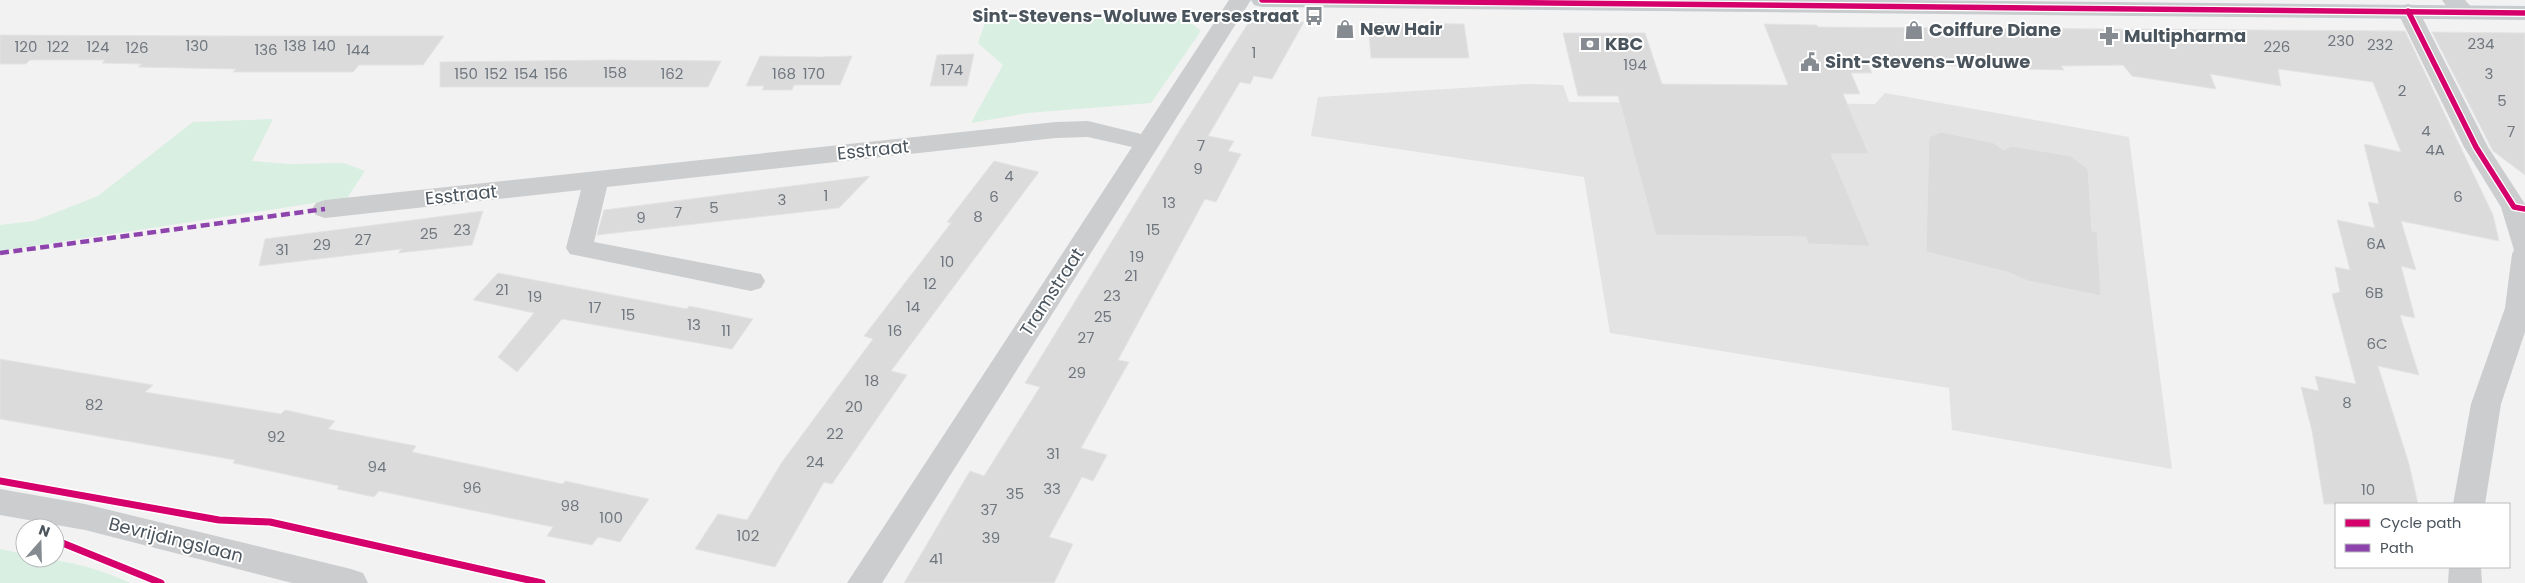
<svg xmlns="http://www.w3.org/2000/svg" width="2525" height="583" viewBox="0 0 2525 583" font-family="Poppins,sans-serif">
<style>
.education{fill:#e4e3e3}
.green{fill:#d9efe2}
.building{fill:#dbdbdc;stroke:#e4e4e5}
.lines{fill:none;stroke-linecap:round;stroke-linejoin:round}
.minor{fill:#cccdcf;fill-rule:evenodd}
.tertiary{fill:#cccdcf;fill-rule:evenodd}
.primary{fill:#c8ccce;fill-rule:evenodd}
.quiet{stroke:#8e44ad;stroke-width:4.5;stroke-dasharray:9 4.5;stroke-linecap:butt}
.cycleway-far1-casing{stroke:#fff;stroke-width:8}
.cycleway-casing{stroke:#fff;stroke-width:10}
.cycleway-far1{stroke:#d6006c;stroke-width:5.5}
.cycleway{stroke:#d6006c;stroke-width:7}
.labels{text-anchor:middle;stroke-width:4;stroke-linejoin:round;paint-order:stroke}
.number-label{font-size:15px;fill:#6f767e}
.poi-label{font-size:18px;font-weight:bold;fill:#4a545d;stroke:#fff;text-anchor:start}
.street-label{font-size:18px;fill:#4a545d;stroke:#fff}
</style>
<rect width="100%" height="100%" fill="#f2f2f2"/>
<!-- education -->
<polygon class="education" points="1528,84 1563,85 1569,102 1875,104 1885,93 2129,137 2172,469 1952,430 1949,388 1610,333 1584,177 1311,136 1318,97"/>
<!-- green -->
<g class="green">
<polygon points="1165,16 1190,22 1201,31 1151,103 1028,113 971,123 1003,65 978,43 986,20"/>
<polygon points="273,119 252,161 290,164 344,163 365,171 347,198 0,251 0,225 34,221 98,196 193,122"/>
<path d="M0 549 25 554V558C60 558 98 568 130 583H0Z"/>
</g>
<!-- building -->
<g class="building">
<polygon points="1255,21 1304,22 1272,79 1254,76 1250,84 1240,82 1208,136 1234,141 1228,151 1241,154 1216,202 1205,199 1118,360 1129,362 1081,448 1107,455 1093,481 1082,477 1049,537 1073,544 1054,583 904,583 970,471 984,476 1040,387 1025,383 1180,130 1247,25"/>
<polygon points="1368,23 1464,24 1469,58 1371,58"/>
<polygon points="1764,24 1817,25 1818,27 2405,31 2493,215 2499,241 2401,221 2416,270 2401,266 2415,318 2400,315 2419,375 2378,366 2409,464 2418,504 2324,504 2312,431 2301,387 2319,391 2315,376 2356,384 2332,294 2340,292 2335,267 2350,270 2337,220 2375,228 2368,202 2379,204 2364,144 2401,152 2373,82 2278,69 2281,86 2210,74 2216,89 2132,76 2123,65 2061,66 2064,70 2004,69 1926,64 1923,59 1866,61 1872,73 1851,73 1860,94 1843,94 1869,154 1831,154 1870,246 1808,244 1806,237 1656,235 1618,96 1578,96 1563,33 1645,33 1662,84 1788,85"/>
<polygon points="2432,32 2525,33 2525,175 2493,151"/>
<polygon points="0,35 242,36 444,36 423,65 359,65 353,72 233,72 236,69 138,67 142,64 102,63 105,60 30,60 26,64 0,64"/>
<polygon points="974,54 967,86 930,86 937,55"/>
<polygon points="760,56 820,57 852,56 840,85 794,85 792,90 762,90 764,86 746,86"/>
<polygon points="608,60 721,61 708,87 440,87 440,62"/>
<polygon points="1941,132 1994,143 2003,150 2012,146 2071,156 2088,169 2092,231 2097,232 2101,296 2028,281 2007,272 1926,252 1929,137"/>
<polygon points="994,161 1039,172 891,371 907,375 832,484 824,482 775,567 695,549 718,514 747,520 782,462 873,339 864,336 951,223 947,222"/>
<polygon points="870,176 839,208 597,235 604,210"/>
<polygon points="483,211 472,245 398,253 402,249 259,266 265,239"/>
<polygon points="498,273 687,309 689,306 753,319 732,349 562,319 517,372 498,357 534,313 473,300"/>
<polygon points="0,359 153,385 145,392 281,414 285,410 335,421 328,429 416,446 412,452 563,484 565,481 649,499 620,542 598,537 592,545 547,536 553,527 379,491 374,497 337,489 339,486 233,463 235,460 0,419"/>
</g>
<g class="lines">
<!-- minor -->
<g class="minor">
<polygon points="1229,0 1251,0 882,583 847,583 1132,147 1088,137 1056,138 607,187 594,242 761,274 765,281 761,288 751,291 570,254 566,248 581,190 325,218 316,215 312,209 316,203 325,200 1056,122 1088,121 1141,134"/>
<path d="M2442 0H2465L2476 12 2473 17C2458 20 2450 12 2442 0Z"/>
<polygon points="2408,4 2416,6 2419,11 2488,147 2525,204 2525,332 2501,404 2485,504 2453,504 2471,404 2505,308 2512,254 2514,250 2501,207 2464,147 2397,11 2400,6"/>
<polygon points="2449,567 2481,567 2482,583 2448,583"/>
</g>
<!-- tertiary -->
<polygon class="tertiary" points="0,489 85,504 351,569 363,573 368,583 292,583 85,530 0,515"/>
<!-- primary -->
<polygon class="primary" points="1251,0 1899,0 2525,6 2525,20 1262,7 1254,5"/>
<!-- quiet -->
<polyline class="quiet" points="0,253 325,209"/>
<!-- cycleway-far1 casing -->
<g class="cycleway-far1-casing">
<g id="cycleway-far1">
<polyline points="1262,0 2525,13"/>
<polyline points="2408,11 2476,147 2514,207 2525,209"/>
</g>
</g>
<!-- cycleway casing -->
<g class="cycleway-casing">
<g id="cycleway">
<polyline points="0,481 219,520 270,522 542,583"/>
<polyline points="55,540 161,583"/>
</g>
</g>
<!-- cycleway-far1 -->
<use href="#cycleway-far1" class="cycleway-far1"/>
<!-- cycleway -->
<use href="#cycleway" class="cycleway"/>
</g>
<!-- icons -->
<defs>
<g id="bus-bare" transform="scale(1.5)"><path d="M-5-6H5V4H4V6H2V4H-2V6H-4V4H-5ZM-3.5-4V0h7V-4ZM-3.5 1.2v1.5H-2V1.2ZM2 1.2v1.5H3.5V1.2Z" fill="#858b91" stroke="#fff" stroke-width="2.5" paint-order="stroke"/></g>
<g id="shop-bare" transform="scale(1.5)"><path d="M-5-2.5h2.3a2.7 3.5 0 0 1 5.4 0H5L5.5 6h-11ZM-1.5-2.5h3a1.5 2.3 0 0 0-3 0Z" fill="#858b91" stroke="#fff" stroke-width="2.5" paint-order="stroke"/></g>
<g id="pharmacy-bare" transform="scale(1.5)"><path d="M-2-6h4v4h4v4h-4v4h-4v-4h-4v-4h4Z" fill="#858b91" stroke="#fff" stroke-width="2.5" paint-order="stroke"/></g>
<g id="bank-bare" transform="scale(1.5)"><path d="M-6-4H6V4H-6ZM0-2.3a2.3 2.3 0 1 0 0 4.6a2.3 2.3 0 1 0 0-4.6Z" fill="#858b91" stroke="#fff" stroke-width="2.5" paint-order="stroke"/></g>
<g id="civic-bare" transform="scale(1.5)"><path d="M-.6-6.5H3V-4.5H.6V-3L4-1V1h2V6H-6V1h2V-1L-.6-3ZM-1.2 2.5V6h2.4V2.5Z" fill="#858b91" stroke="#fff" stroke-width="2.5" paint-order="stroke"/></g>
</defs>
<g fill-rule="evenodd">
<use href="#bus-bare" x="1314" y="16"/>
<use href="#shop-bare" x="1345" y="29"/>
<use href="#shop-bare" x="1914" y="30"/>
<use href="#pharmacy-bare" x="2109" y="36"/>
<use href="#bank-bare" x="1590" y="44"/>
<use href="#civic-bare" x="1810" y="62"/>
</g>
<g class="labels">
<!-- number labels -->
<g class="number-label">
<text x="2341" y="46">230</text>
<text x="2481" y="49">234</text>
<text x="2380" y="50">232</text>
<text x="197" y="51">130</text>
<text x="295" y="51">138</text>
<text x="324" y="51">140</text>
<text x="26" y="52">120</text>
<text x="58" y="52">122</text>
<text x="98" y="52">124</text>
<text x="2277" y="52">226</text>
<text x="137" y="53">126</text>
<text x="266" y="55">136</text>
<text x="358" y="55">144</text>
<text x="1254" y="58">1</text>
<text x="1635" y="70">194</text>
<text x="952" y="75">174</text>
<text x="615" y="78">158</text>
<text x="466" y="79">150</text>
<text x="496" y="79">152</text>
<text x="526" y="79">154</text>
<text x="556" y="79">156</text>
<text x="672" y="79">162</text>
<text x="784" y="79">168</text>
<text x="814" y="79">170</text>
<text x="2489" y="79">3</text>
<text x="2402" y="96">2</text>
<text x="2502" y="106">5</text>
<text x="2426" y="136">4</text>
<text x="2511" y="137">7</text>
<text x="1201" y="151">7</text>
<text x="2435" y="155">4A</text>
<text x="1198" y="174">9</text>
<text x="1009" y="181">4</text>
<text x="826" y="201">1</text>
<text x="994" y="202">6</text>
<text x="2458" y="202">6</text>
<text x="782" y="205">3</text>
<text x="1169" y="208">13</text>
<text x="714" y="213">5</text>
<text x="678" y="218">7</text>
<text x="978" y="222">8</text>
<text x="641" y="223">9</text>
<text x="462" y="235">23</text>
<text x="1153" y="235">15</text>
<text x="429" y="239">25</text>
<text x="363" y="245">27</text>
<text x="2376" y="249">6A</text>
<text x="322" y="250">29</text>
<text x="282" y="255">31</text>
<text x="1137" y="262">19</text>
<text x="947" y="267">10</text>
<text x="1131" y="281">21</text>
<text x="930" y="289">12</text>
<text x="502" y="295">21</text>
<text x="2374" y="298">6B</text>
<text x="1112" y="301">23</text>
<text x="535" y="302">19</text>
<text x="913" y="312">14</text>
<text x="595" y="313">17</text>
<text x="628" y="320">15</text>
<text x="1103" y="322">25</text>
<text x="694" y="330">13</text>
<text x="726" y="336">11</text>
<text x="895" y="336">16</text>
<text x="1086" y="343">27</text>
<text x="2377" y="349">6C</text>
<text x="1077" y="378">29</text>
<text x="872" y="386">18</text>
<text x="2347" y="408">8</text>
<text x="94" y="410">82</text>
<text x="854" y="412">20</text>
<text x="835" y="439">22</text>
<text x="276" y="442">92</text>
<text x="1053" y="459">31</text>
<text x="815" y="467">24</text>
<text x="377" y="472">94</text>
<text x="472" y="493">96</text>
<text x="1052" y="494">33</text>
<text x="2368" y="495">10</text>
<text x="1015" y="499">35</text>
<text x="570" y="511">98</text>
<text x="989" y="515">37</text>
<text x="611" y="523">100</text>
<text x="748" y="541">102</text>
<text x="991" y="543">39</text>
<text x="936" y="564">41</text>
</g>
<!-- poi labels -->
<g class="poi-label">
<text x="1299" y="22" text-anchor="end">Sint-Stevens-Woluwe Eversestraat</text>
<text x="1360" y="35">New Hair</text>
<text x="1929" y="36">Coiffure Diane</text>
<text x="2124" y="42">Multipharma</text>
<text x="1605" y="50">KBC</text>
<text x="1825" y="68">Sint-Stevens-Woluwe</text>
</g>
<!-- street labels -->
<g class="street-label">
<text transform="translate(873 150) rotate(-6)" y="6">Esstraat</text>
<text transform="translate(461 195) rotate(-6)" y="6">Esstraat</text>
<text transform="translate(1052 292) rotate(-57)" y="6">Tramstraat</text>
<text transform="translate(176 540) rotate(14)" y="6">Bevrijdingslaan</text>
</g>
</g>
<!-- legend -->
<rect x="2335" y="503" width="175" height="65" fill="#ffffff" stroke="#b7bbbe"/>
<rect x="2345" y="519" width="25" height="8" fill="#d6006c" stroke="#b7bbbe"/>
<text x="2380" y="528" font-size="15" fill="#4a545d">Cycle path</text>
<rect x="2345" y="544" width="25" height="8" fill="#8e44ad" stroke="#b7bbbe"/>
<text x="2380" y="553" font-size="15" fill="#4a545d">Path</text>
<!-- north arrow -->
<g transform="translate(40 543) rotate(20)"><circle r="24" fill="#ffffff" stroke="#b7bbbe"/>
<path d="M0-4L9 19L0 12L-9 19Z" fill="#858b91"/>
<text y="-8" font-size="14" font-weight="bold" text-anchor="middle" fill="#4a545d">N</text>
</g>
</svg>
